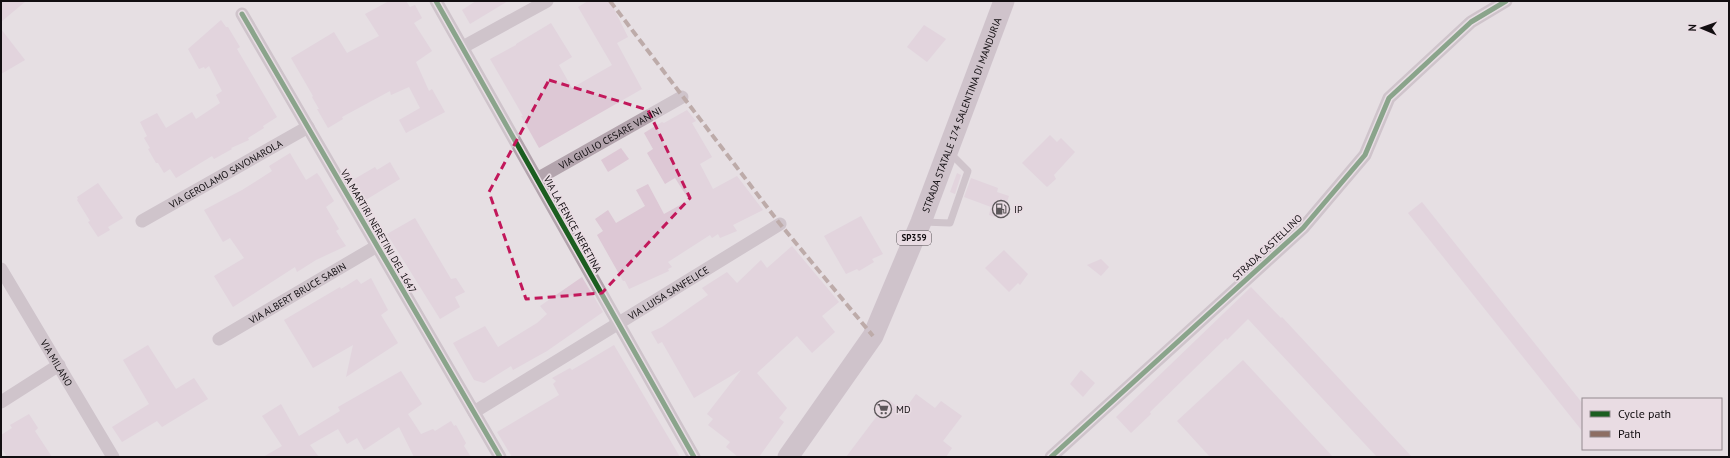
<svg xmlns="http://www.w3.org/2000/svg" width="1730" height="458" viewBox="0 0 1730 458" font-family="'PT Sans',sans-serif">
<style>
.building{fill:#ddc8d5}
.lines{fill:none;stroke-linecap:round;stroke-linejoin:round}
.service{stroke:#b3a4ad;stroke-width:7}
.minor{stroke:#b3a4ad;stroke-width:13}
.primary{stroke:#b4a3ae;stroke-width:21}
.quiet{stroke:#8d6e63;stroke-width:4;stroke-dasharray:8 4;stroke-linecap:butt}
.cycleway-casing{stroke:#e9dce3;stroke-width:8}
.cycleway{stroke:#1b5e20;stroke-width:5}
.marked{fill:none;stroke:#c2185b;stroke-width:3;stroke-dasharray:8 5;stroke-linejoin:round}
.labels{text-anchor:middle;stroke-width:3.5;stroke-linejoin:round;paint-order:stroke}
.shield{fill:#e9dce3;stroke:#524c50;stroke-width:1}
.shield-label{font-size:9px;font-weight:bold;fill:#120e11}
.street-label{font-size:10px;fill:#120e11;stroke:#e9dce3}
.poi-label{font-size:10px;fill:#120e11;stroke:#e9dce3;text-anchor:start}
</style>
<rect width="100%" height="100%" fill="#e6dfe3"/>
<!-- building -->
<g class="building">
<polygon points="1,1 26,1 1,22"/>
<polygon points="389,1 406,1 410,7 415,5 422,18 414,23 432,51 416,62 429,91 432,89 445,112 406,133 399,120 420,108 409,87 391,95 390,91 342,117 343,119 328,128 317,109 319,109 312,97 313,96 291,58 334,32 347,53 379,36 365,14"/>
<polygon points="476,1 508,1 470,24 462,10"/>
<polygon points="588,1 610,1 628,37 617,43 642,89 539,148 521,116 523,116 490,59 516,45 516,44 551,23 572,57 559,65 572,88 612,65 578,7"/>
<polygon points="221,20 226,27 228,27 240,47 237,49 277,117 263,126 264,128 248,138 249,140 231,148 232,149 214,159 212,156 176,178 170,169 164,173 158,163 156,163 148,149 150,148 144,138 147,136 140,122 157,113 166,128 192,112 196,119 220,103 216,95 222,91 209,66 205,69 204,67 199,69 188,49"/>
<polygon points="924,25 946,39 927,62 907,47"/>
<polygon points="1,29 25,60 1,74"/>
<polygon points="687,110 696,121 692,123 712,157 700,164 713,189 737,176 763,210 733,225 737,231 720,238 718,234 712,238 710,235 668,262 672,267 668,269 669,271 629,289 625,281 623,281 597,235 603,231 595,219 608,210 616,223 645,206 636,190 648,184 664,214 689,200 675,178 665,184 647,153 653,149 644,133 662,122 664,123"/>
<polygon points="1050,135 1057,142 1061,138 1075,152 1054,175 1056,179 1047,187 1022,163"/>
<polygon points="621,148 629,159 608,172 601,160"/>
<polygon points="290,153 306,180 317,173 320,177 334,201 326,207 339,229 336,231 346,246 316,260 297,272 295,267 233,307 214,276 244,258 230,238 223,242 204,210 242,190 272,171 269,166"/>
<polygon points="390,162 400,179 364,201 351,181 375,167 377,170"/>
<polygon points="957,173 961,175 955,194 950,192"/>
<polygon points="971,178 998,188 997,192 1009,196 1001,219 989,215 991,207 964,197"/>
<polygon points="98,183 123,218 108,227 110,230 98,237 88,222 90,221 77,200 78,199 77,197"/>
<polygon points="1422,202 1583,404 1583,432 1408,213"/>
<polygon points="861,216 883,254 872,259 874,262 859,271 857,269 846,274 824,236"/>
<polygon points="415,218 451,279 456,278 465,292 455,297 460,307 440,319 387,234"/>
<polygon points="792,246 839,302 822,316 835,332 812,353 797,336 757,373 787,408 779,418 784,422 759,457 738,457 726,447 730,442 708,425 713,419 707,414 741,370 694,398 662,342 658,344 651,332 662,327 708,295 702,288 727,272 737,283 761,260 767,268"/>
<polygon points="1004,250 1028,274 1020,285 1018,283 1009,292 985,268"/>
<polygon points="1101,259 1109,267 1101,276 1087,265"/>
<polygon points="582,277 603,312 547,351 513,370 511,366 484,383 474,380 453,343 485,326 498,347 537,323 547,314 540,306"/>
<polygon points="371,278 388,310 381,315 398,343 346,377 353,345 313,368 284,320 340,287 341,289 357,279 361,284"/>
<polygon points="1251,287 1281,318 1282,317 1412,457 1377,457 1248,319 1227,340 1226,338 1150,412 1151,414 1131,433 1116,417"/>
<polygon points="148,345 176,389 194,378 208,399 162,427 157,421 122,442 112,427 149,404 123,360"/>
<polygon points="614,345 680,457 512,457 497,432 559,395 553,384 556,381 552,378 570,368 572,370"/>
<polygon points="1243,360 1333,457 1210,457 1177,421"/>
<polygon points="1081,370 1095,383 1083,397 1070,384"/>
<polygon points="401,371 422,404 408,414 421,434 433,429 435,431 451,421 454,426 456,425 466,443 464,446 471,457 414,457 399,427 364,450 357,438 347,444 338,429 310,445 319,457 263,457 282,446 262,416 281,404 299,436 340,411 338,407"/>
<polygon points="916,394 935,408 941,401 962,416 943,441 952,448 946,457 846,457 889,400 900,409 905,403 908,405"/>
<polygon points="29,414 38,428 35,431 52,457 7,457 1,447 1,435 12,428 10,425"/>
</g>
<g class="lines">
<!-- service -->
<polyline class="service" points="923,222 950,223 968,171 949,152"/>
<!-- minor -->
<g class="minor">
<polyline points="436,1 694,457"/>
<polyline points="242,14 500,457"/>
<polyline points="463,47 547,1"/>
<path id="s1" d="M537 179 682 97"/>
<path id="s2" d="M142 221 308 127"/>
<path id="s3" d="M1 269 113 457"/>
<path id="s4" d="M219 339 377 246"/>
<polyline points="1,402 59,365"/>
<path id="s5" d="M474 412 780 224"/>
<polyline points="1051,457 1303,228 1365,155 1389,98 1471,22 1506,1"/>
</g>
<!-- primary -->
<path class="primary" id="s6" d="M788 457 873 336 921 222 1004 1"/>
<!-- quiet -->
<polyline class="quiet" points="610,1 780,224 873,336"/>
<!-- cycleway casing -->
<g class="cycleway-casing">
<g id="cycleway">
<polyline points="436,1 694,457"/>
<polyline points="242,14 500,457"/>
<polyline points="1051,457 1303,228 1365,155 1389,98 1471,22 1506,1"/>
</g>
</g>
<!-- cycleway -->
<use href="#cycleway" class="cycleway"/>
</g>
<!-- marked area -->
<path d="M0 0H1730V458H0ZM549 80 648 110 690 198 602 293 526 299 489 192Z" fill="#e6dfe3" fill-opacity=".55" fill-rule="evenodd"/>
<path class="marked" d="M549 80 648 110 690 198 602 293 526 299 489 192Z"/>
<!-- icons -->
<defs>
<g id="fuel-ring" transform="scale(0.9)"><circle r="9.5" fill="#e9dce3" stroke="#5c575a" stroke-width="1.5"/><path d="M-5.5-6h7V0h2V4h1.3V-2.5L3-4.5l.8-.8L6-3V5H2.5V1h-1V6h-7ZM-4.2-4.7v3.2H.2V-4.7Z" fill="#5c575a"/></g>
<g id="supermarket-ring" transform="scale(0.9)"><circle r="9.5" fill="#e9dce3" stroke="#5c575a" stroke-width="1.5"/><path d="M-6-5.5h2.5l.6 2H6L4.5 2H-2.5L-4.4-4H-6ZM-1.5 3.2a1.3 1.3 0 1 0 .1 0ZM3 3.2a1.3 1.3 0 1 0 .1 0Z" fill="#5c575a"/></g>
</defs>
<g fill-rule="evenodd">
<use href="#fuel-ring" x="1001" y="209"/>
<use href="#supermarket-ring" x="883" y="409"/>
</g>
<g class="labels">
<!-- shield labels -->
<rect class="shield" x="897" y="231" width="34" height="14" rx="3"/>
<g class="shield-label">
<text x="914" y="241">SP359</text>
</g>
<!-- street labels -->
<g class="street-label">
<text dy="4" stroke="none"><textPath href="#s6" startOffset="386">STRADA STATALE 174 SALENTINA DI MANDURIA</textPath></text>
<text dy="4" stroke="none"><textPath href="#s1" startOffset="84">VIA GIULIO CESARE VANINI</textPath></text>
<text dy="4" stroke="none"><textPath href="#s2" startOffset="96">VIA GEROLAMO SAVONAROLA</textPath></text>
<text transform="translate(573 224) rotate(61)" y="4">VIA LA FENICE NERETINA</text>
<text transform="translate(379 231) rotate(60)" y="4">VIA MARTIRI NERETINI DEL 1647</text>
<text transform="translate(1267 247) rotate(-43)" y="4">STRADA CASTELLINO</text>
<text dy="4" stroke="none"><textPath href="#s4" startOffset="91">VIA ALBERT BRUCE SABIN</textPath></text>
<text dy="4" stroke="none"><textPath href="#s5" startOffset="228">VIA LUISA SANFELICE</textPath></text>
<text dy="4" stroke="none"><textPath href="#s3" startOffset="109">VIA MILANO</textPath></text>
</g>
<!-- poi labels -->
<g class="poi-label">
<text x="1014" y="213">IP</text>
<text x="896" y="413">MD</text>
</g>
</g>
<!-- border -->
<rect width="1730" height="458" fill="none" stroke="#120e11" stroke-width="4"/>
<!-- legend -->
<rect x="1582" y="398" width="140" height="52" fill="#e9dce3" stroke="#938a8f"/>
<rect x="1590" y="411" width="20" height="6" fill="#1b5e20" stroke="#938a8f"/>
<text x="1618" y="418" font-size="12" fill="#120e11">Cycle path</text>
<rect x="1590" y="431" width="20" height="6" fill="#8d6e63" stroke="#938a8f"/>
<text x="1618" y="438" font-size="12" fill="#120e11">Path</text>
<!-- north arrow -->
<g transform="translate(1702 28) rotate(272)" stroke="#e9dce3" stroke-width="3" paint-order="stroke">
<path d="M0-3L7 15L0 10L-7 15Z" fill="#120e11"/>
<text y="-6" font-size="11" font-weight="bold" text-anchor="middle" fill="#120e11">N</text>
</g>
</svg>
